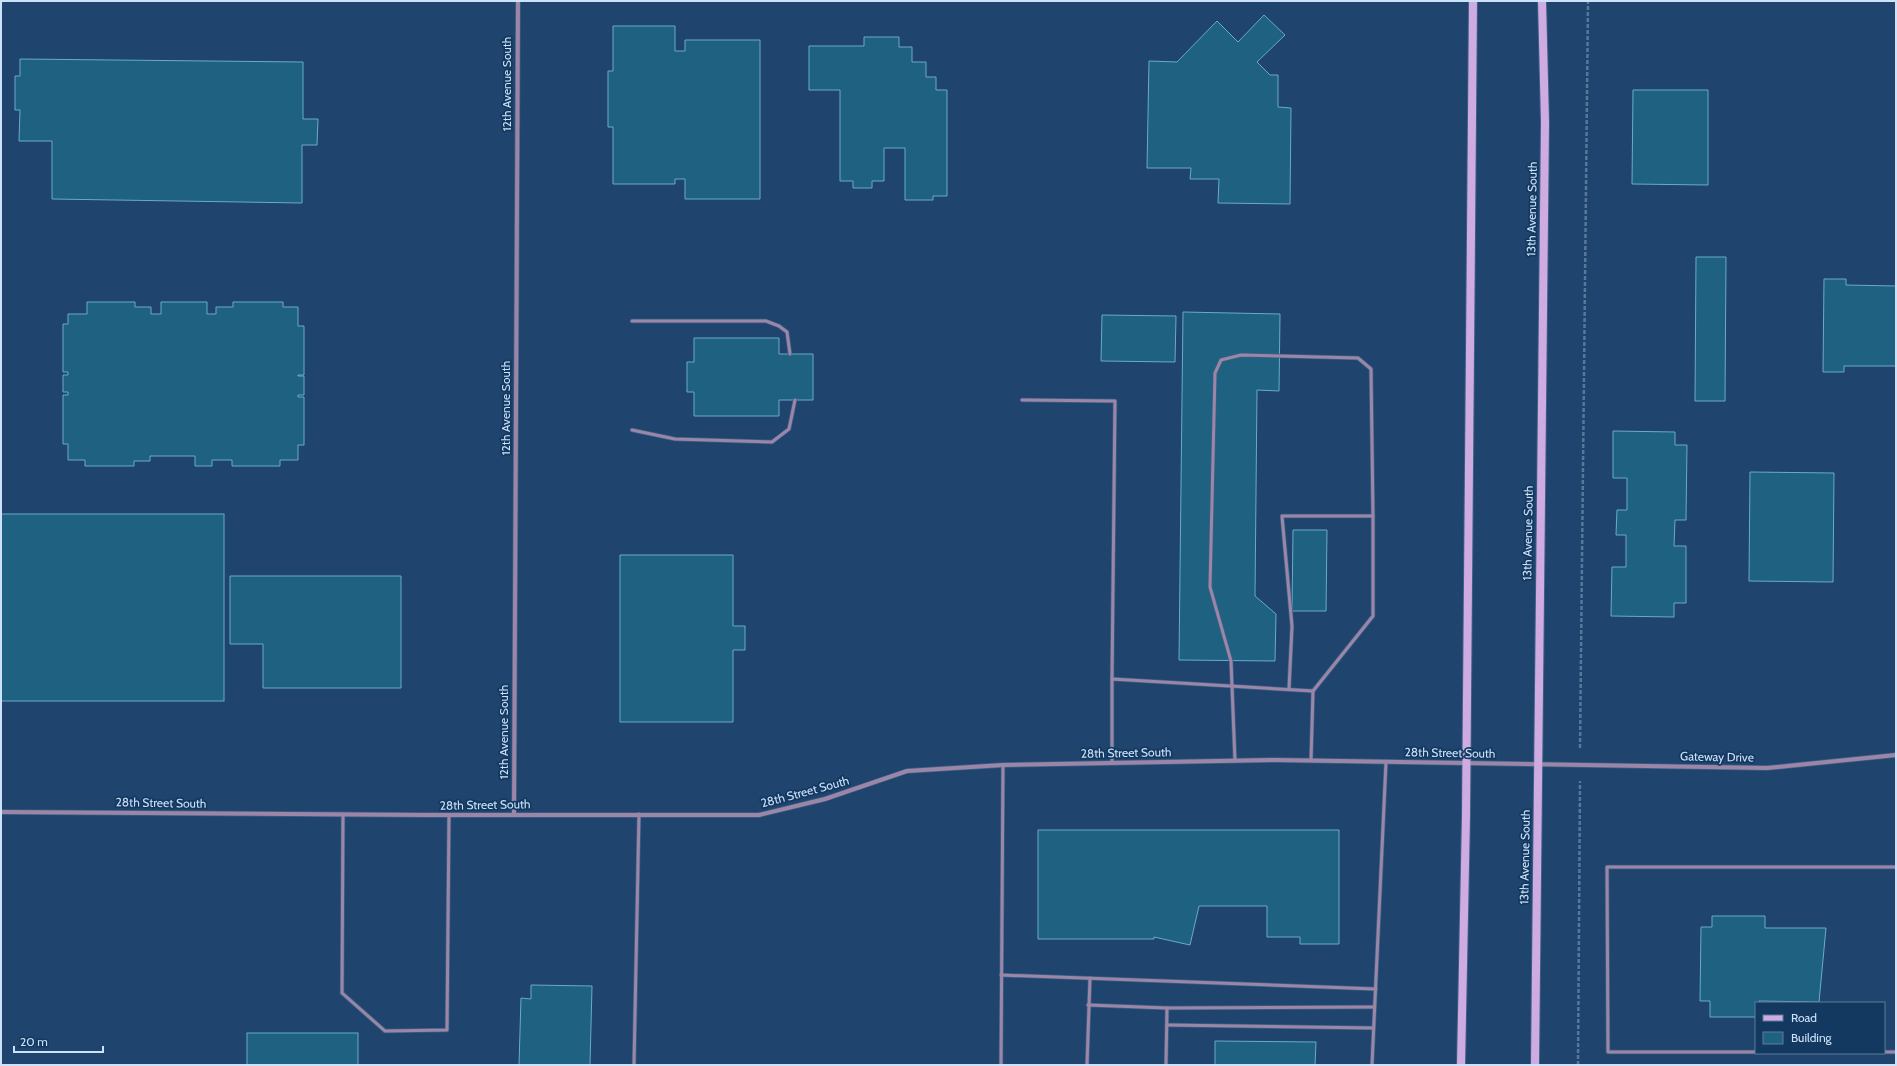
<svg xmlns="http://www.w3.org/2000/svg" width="1897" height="1066" viewBox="0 0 1897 1066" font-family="Cabin,sans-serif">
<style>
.building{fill:#1f6181;stroke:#6aaacc}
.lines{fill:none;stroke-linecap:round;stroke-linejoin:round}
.lane-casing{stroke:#3e6086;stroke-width:4.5}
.street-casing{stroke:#3e6086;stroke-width:5.5}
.secondary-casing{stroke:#3e6086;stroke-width:10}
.path{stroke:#58789b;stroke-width:2.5;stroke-dasharray:4 2;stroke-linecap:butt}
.lane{stroke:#9c86a8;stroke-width:3}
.street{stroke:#9c86a8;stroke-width:4}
.secondary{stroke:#ceabe1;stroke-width:8}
.labels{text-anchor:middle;stroke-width:3.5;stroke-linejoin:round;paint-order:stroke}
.street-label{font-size:12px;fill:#cce1fa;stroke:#143961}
</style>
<rect width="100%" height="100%" fill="#1f446d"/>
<!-- building -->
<g class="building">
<polygon points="1264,15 1285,35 1257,62 1270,75 1278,75 1278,107 1291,108 1290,204 1218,203 1219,179 1190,179 1191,168 1147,168 1149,61 1177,62 1217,21 1238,42"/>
<polygon points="613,26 675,26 675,51 685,51 685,40 760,40 760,199 685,199 685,179 675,179 675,184 613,184 613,127 608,127 608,71 613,71"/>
<polygon points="864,37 899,37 899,47 912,47 912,62 926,62 926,77 936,77 936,90 947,90 947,196 933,196 933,200 905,200 905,148 884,148 884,181 872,181 872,188 853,188 853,181 840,181 840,90 809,90 809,46 864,46"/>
<polygon points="20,59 303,62 303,119 318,119 317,145 302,145 302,203 52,199 52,141 19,141 20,110 15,110 15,76 20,76"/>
<polygon points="1633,90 1708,90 1708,185 1632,184"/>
<polygon points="1696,257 1726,257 1725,401 1695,401"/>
<polygon points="1824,279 1846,279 1846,285 1896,286 1896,366 1844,366 1844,372 1823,372"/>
<polygon points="87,302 135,302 135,307 151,307 151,314 161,314 161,302 207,302 207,314 216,314 216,307 233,307 233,302 283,302 283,307 298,307 298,326 304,326 304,375 298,375 298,376 304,376 304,395 298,395 298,397 304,397 304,445 298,445 298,460 280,460 280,466 232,466 232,460 212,460 212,466 195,466 195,456 150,456 150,461 134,461 134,466 85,466 85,460 68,460 68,444 63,444 63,395 68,395 68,392 63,392 63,375 68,375 68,372 63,372 63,324 68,324 68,314 87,314"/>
<polygon points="1183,312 1280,314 1279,391 1257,390 1255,596 1276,614 1275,661 1179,660"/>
<polygon points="1102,315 1176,316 1175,362 1101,361"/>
<polygon points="694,338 779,338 779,354 813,354 813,400 779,400 779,416 694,416 694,392 687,392 687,362 694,362"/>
<polygon points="1613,431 1675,432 1675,445 1687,445 1686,520 1675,520 1674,546 1686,546 1686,603 1674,603 1674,617 1611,616 1612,567 1626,567 1626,535 1616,535 1617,510 1627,510 1627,478 1613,478"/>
<polygon points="1750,472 1834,473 1833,582 1749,581"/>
<rect x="1" y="514" width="223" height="187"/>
<polygon points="1293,530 1327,530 1326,611 1292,611"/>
<polygon points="620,555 733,555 733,626 745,626 745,650 733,650 733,722 620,722"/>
<polygon points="230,576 401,576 401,688 263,688 263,644 230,644"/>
<polygon points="1038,830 1339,830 1339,944 1300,944 1300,937 1267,937 1267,906 1199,906 1190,945 1154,937 1154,939 1038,939"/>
<polygon points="1712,916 1765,916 1765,928 1826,928 1819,1002 1759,1001 1759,1003 1756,1003 1756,1017 1710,1017 1710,1001 1700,1001 1701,927 1712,927"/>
<polygon points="531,985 592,986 590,1065 519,1065 521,998 531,999"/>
<rect x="247" y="1033" width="111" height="32"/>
<polygon points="1215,1041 1316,1042 1315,1065 1215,1065"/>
</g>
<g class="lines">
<!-- lane casing -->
<g class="lane-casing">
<g id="lane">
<polyline points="632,321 766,321 779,326 787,332 790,354"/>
<polyline points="1022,400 1115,401 1112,679"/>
<polyline points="632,430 675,439 772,442 789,429 795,400"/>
<polyline points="1289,689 1292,626 1282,516 1373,516 1373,616 1313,691 1311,760"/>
<polyline points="1235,761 1231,661 1210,587 1215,373 1221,360 1241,355 1358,358 1371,369 1373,516"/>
<polyline points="1112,763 1112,679 1313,691"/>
<polyline points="343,815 342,993 385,1031 447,1030 449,815"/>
<polyline points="1001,975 1376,989"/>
<polyline points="1088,1005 1167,1008 1166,1065"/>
<polyline points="1167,1008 1374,1007"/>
<polyline points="1167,1025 1373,1028"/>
<polyline points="1756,1052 1608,1052 1607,867 1896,867"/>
<polyline points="1884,1052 1896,1052"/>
<polyline points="634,1065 639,814"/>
<polyline points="1001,1065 1003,765"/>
<polyline points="1087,1065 1090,978"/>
<polyline points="1372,1065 1386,762"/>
</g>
</g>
<!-- street casing -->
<g class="street-casing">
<g id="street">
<polyline points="1,812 426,815 759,815 825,799 907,771 1003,765 1276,760 1767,768 1896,755"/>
<polyline points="514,814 518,1"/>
</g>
</g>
<!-- secondary casing -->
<g class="secondary-casing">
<g id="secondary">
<polyline points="1461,1065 1466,815 1473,1"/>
<polyline points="1535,1065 1545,122 1542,1"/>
</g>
</g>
<!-- path -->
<g class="path">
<polyline points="1580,748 1588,1"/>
<polyline points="1578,1065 1580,781"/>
</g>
<!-- lane -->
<use href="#lane" class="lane"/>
<!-- street -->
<use href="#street" class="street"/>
<!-- secondary -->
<use href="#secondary" class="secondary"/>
</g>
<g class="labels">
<!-- street labels -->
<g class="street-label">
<text transform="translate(507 84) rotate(-90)" y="4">12th Avenue South</text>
<text transform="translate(1532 209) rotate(-89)" y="4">13th Avenue South</text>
<text transform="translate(506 408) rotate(-90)" y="4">12th Avenue South</text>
<text transform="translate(1528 533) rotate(-89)" y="4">13th Avenue South</text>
<text transform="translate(504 732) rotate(-90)" y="4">12th Avenue South</text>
<text transform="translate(1126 753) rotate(-1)" y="4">28th Street South</text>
<text transform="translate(1450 753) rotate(1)" y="4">28th Street South</text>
<text transform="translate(1717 757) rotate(1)" y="4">Gateway Drive</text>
<text transform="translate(805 792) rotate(-15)" y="4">28th Street South</text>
<text transform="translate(161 803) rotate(1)" y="4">28th Street South</text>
<text transform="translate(485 805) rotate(-1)" y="4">28th Street South</text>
<text transform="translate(1525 857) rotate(-89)" y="4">13th Avenue South</text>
</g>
</g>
<!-- border -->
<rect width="1897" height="1066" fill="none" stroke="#cce1fa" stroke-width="4"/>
<!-- legend -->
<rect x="1755" y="1002" width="130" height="52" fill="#143961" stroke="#5e7c9e"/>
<rect x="1763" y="1015" width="20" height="6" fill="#ceabe1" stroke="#5e7c9e"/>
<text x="1791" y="1022" font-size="12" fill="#cce1fa">Road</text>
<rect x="1763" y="1032" width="20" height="12" fill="#1f6181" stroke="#5e7c9e"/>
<text x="1791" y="1042" font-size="12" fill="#cce1fa">Building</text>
<!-- scale -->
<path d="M14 1046v6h89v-6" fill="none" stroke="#cce1fa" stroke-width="2"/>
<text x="20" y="1046" font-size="12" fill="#cce1fa" stroke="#143961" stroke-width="3" paint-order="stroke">20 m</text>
</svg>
